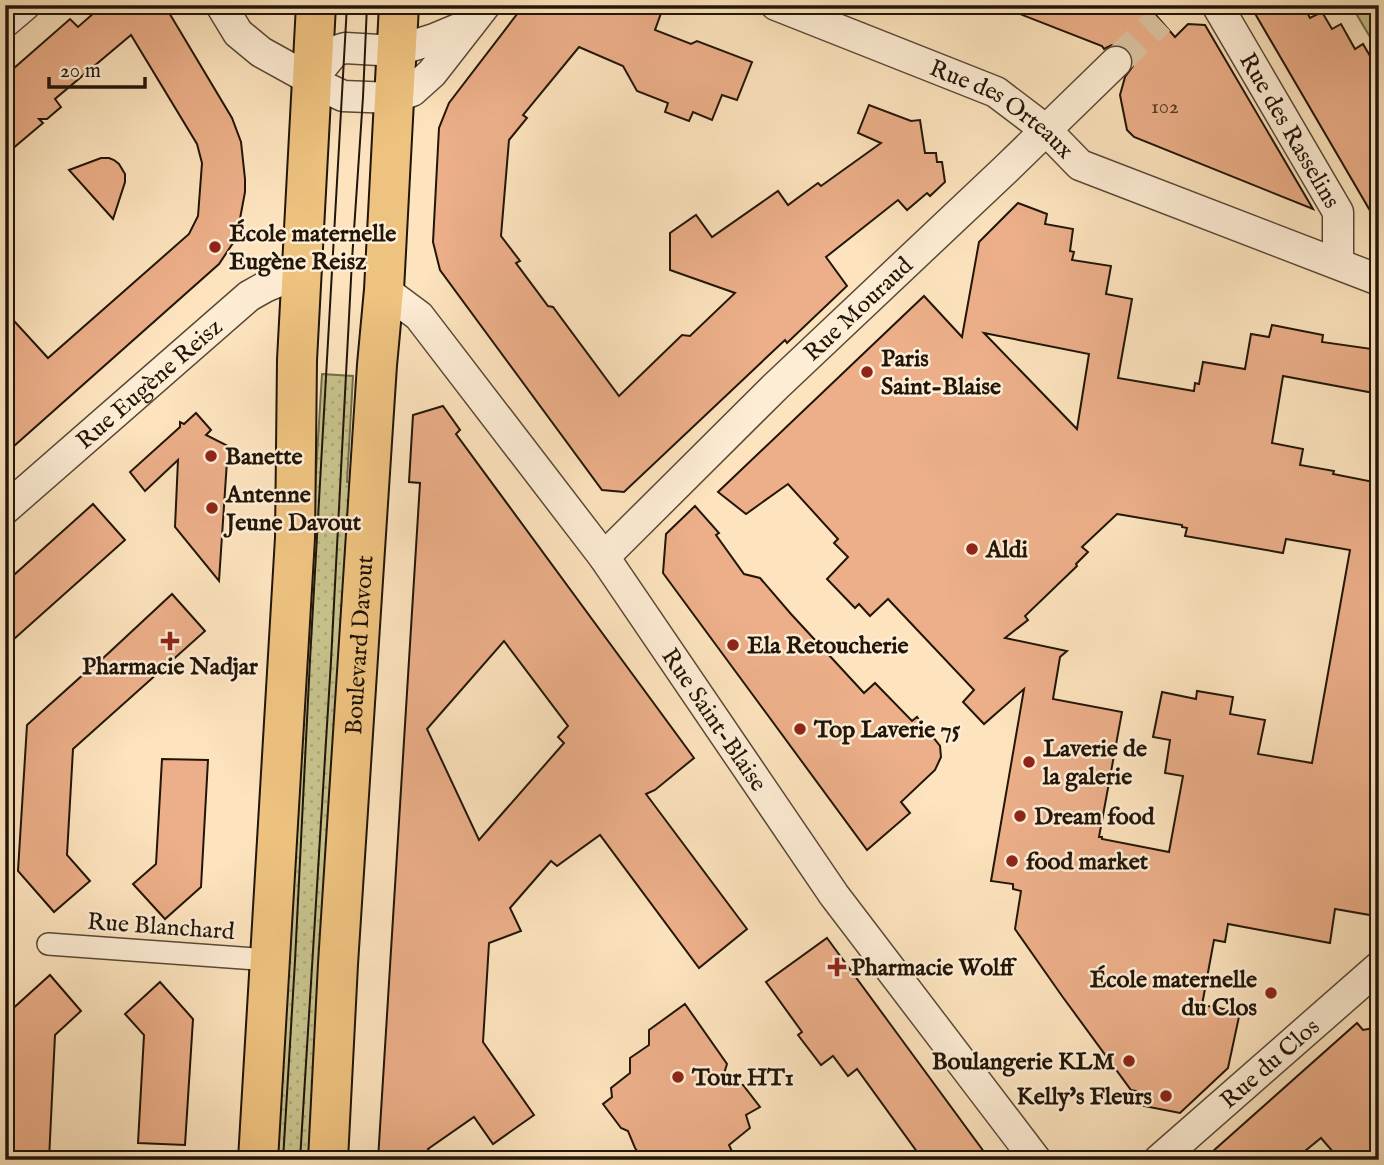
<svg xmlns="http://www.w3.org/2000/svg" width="1384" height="1165" viewBox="0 0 1384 1165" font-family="'IM FELL English',serif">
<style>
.grass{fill:url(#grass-dots);stroke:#746c4a;stroke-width:2}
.park{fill:#c7c28c;stroke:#746c4a;stroke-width:2}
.building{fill:#ecaf89;stroke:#211508;stroke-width:2;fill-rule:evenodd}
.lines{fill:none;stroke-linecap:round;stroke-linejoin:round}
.minor-tunnel{stroke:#dcc5a3;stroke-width:30;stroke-dasharray:30 15;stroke-linecap:butt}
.pedestrian-casing{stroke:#584936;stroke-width:24}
.minor-casing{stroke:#584936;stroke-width:33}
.primary-casing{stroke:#211508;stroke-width:42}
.pedestrian{stroke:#feedd5;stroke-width:21}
.minor{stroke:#feedd5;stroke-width:30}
.primary{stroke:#eec27f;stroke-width:38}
.tram{stroke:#211508;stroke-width:2}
.poi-dot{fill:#8f2418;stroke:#feedd5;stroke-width:2.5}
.labels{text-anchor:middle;stroke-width:5;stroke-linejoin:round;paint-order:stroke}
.number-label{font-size:21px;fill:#543c28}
.street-label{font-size:24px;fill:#211508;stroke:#feedd5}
.poi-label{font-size:24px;font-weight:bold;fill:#211508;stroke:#feedd5;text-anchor:start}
</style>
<defs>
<pattern id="grass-dots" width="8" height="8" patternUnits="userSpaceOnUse" patternTransform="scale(1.75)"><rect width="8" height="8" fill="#c7c28c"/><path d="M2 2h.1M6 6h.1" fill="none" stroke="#aba677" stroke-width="1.8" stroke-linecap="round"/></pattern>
</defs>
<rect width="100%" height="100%" fill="#fde4be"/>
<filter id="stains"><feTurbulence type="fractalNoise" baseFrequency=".00286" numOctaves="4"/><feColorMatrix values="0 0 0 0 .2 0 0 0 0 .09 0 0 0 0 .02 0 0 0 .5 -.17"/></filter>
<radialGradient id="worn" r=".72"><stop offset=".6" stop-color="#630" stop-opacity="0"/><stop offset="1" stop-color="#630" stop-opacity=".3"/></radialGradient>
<!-- grass -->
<polygon class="grass" points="322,374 353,376 347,482 354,483 314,1160 274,1160"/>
<!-- park -->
<polygon class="park" points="1351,5 1379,5 1379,52"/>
<!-- building -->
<g class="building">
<polygon points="103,5 166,5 165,6 232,118 241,142 245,179 245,192 239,224 233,243 219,264 5,454 5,355 11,350 5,328 5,311 48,358 189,234 198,216 202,163 197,144 131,35 55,99 61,107 47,119 39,119 43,123 5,155 5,76 70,19 78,27"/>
<polygon points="524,5 664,5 655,30 691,44 697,41 752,62 737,100 722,95 712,120 693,112 689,121 665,112 668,103 637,91 623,66 579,47 523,115 527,118 509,140 501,236 520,261 516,263 548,306 553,307 619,396 682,335 690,336 735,293 670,270 670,233 696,215 712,237 778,191 788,205 818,183 821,186 881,143 858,133 869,105 911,121 920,120 925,153 936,153 937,162 942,162 945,182 930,196 927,193 907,210 898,200 826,257 847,286 787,343 785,340 624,492 602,490 440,270 433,242 439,128 449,103"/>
<polygon points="1002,5 1147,5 1175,37 1188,24 1205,25 1313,209 1134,137 1127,130 1120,95 1125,77 1133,66 1133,57 1128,49 1120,45 1112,45 1104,49 1102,46 1002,7"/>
<polygon points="1250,5 1303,5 1310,18 1322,12 1332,29 1341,24 1355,49 1363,44 1370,56 1379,52 1379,226"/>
<polygon points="101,158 109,158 114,160 119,164 125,174 125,182 113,219 69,170"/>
<path d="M1018 203 1047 214 1045 224 1073 229 1070 251 1074 252 1072 260 1111 266 1106 294 1132 299 1118 378 1194 391 1195 383 1199 384 1203 362 1245 369 1251 334 1269 337 1272 325 1323 335 1322 342 1379 350V394L1283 376 1272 443 1303 449 1300 465 1334 471 1333 474 1379 483V888L1375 887 1370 915 1335 909 1330 943 1228 924 1225 942 1214 940 1202 1005 1240 1012 1228 1068 1180 1113 1144 1106 1146 1093 1131 1090 1062 996 1015 929 1021 891 1013 889V884L991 881 1024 689 984 724 963 702 974 690 888 599 870 616 859 604 855 608 827 579 848 557 834 543 838 539 788 484 746 514 718 492 924 296 962 337 979 242ZM984 333 1089 354 1077 429ZM1117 514 1182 525V527L1187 528 1185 536 1283 553 1286 539 1350 550 1312 763 1258 754 1265 720 1230 714 1233 697 1197 691 1196 699 1162 692 1153 737 1170 740 1165 773 1183 776 1169 852 1102 839V837H1099L1122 712 1053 699 1060 657 1067 651 1005 638 1028 620 1025 616 1077 566 1076 564 1088 552 1082 547Z"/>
<path d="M443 406 460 430 456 434 694 758 655 790 646 794 747 929 699 968 600 835 557 866 551 861 510 908 521 931 489 943 483 1042 534 1115 493 1144 474 1117 428 1149 436 1160H378L420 483 409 482 413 415ZM504 641 568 726 558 737 564 743 479 840 427 729Z"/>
<polygon points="196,413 211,430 206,435 228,446 219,581 175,527 178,460 145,491 130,472 180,427 180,422 184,424"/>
<polygon points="93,504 125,540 5,647 5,583"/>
<polygon points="695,506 719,533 716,535 744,574 760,578 791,614 864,693 875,683 912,721 917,717 940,746 941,757 935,770 901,802 910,813 867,850 663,573 666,534"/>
<polygon points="172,594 205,631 73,749 67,855 90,881 54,912 18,871 27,725 85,673 86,674"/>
<polygon points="162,759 208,760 201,887 165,919 133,884 156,864"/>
<polygon points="827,938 888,1021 990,1160 923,1160 857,1069 848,1076 833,1056 821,1065 798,1035 802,1032 766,982"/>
<polygon points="50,975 81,1011 55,1035 49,1160 5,1160 5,1077 9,1012"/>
<polygon points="160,982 193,1019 185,1145 138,1143 144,1035 125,1014"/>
<polygon points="685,1004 727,1064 721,1083 743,1085 760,1107 746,1115 750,1128 729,1145 736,1160 644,1160 635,1148 628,1131 621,1128 603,1104 612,1097 611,1088 630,1073 630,1058 649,1045 649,1030"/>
<polygon points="1357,1023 1363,1030 1379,1027 1379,1151 1368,1160 1340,1160 1321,1138 1294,1160 1203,1160"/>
</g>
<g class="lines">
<!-- minor-tunnel -->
<polyline class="minor-tunnel" points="1116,62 1160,20"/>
<!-- pedestrian casing -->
<g class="pedestrian-casing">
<polyline id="pedestrian" points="48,944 271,960"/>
</g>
<!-- minor casing -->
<g class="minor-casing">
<g id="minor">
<polyline points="221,5 238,33 261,52 326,88 343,96 393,98 412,91 432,73 485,5"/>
<path id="s1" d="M776 5 996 92 1046 130 1080 165 1379 280"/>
<path id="s2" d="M1217 5 1338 212V263"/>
<polyline points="5,22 25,5"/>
<polyline points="312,79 335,51 345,48 396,51 434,39 470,24"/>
<path id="s3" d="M384 290 419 316 604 557 834 895 1036 1160"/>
<path id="s4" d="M5 509 249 296 265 287 301 272"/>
<path id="s5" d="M604 557 775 387 1006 169 1116 62"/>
<path id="s6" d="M1159 1160 1379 967"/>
</g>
</g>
<!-- primary casing -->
<g class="primary-casing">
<g id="primary">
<polyline points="258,1160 295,538 297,360 316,5"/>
<path id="s7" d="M328 1160 338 964 377 365 384 290 399 5"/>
</g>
</g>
<!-- pedestrian -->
<use href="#pedestrian" class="pedestrian"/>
<!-- minor -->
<use href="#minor" class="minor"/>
<!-- primary -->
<use href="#primary" class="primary"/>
<!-- tram -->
<g class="tram">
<polyline points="283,1160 295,961 310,660 347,5"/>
<polyline points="300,1160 331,661 352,260 363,97 367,5"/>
</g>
</g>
<!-- markers -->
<g class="poi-dot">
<circle cx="215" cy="247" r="7"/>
<circle cx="867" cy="372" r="7"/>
<circle cx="211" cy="456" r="7"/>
<circle cx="212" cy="508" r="7"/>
<circle cx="972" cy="549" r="7"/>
<path d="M166.5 630.5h7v7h7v7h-7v7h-7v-7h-7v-7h7z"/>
<circle cx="733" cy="645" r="7"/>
<circle cx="800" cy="729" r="7"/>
<circle cx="1029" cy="762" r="7"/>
<circle cx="1020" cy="816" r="7"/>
<circle cx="1012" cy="861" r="7"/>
<path d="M833.5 956.5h7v7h7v7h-7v7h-7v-7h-7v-7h7z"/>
<circle cx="1271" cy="993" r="7"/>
<circle cx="1129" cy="1061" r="7"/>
<circle cx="678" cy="1077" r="7"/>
<circle cx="1166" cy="1096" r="7"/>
</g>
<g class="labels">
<!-- number labels -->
<g class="number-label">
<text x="1165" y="113">102</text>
</g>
<!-- street labels -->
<g class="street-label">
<text dy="8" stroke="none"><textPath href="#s1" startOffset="250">Rue des Orteaux</textPath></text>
<text dy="8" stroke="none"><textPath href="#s2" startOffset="145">Rue des Rasselins</textPath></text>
<text dy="8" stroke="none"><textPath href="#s5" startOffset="355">Rue Mouraud</textPath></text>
<text dy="8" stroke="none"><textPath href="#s4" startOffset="191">Rue Eugène Reisz</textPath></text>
<text dy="8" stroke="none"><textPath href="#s7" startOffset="516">Boulevard Davout</textPath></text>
<text dy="8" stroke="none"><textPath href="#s3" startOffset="544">Rue Saint-Blaise</textPath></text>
<text transform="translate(161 926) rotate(4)" y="8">Rue Blanchard</text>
<text dy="8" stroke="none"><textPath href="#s6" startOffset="147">Rue du Clos</textPath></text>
</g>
<!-- poi labels -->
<g class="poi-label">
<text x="229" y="241">École maternelle<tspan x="229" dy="28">Eugène Reisz</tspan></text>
<text x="881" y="366">Paris<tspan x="881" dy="28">Saint-Blaise</tspan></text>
<text x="225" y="464">Banette</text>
<text x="226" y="502">Antenne<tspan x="226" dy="28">Jeune Davout</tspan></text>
<text x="986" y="557">Aldi</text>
<text x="747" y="653">Ela Retoucherie</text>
<text x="170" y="674" text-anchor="middle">Pharmacie Nadjar</text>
<text x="814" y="737">Top Laverie 75</text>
<text x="1043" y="756">Laverie de<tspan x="1043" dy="28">la galerie</tspan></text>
<text x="1034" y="824">Dream food</text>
<text x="1026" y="869">food market</text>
<text x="851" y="975">Pharmacie Wolff</text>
<text x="1257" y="987" text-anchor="end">École maternelle<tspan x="1257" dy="28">du Clos</tspan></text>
<text x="1115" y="1069" text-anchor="end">Boulangerie KLM</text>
<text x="692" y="1085">Tour HT1</text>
<text x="1152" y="1104" text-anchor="end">Kelly's Fleurs</text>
</g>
</g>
<!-- margin -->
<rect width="1384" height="1165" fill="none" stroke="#fde4be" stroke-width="28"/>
<rect x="7" y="7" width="1370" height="1151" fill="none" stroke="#211508" stroke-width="3.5"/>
<rect x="14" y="14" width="1356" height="1137" fill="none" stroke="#211508" stroke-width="2"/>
<!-- scale -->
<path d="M49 77v10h96v-10" fill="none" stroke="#211508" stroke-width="3.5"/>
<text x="60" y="77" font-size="21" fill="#211508" stroke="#feedd5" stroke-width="5" paint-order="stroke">20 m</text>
<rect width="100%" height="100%" filter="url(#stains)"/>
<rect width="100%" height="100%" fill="url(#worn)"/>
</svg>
